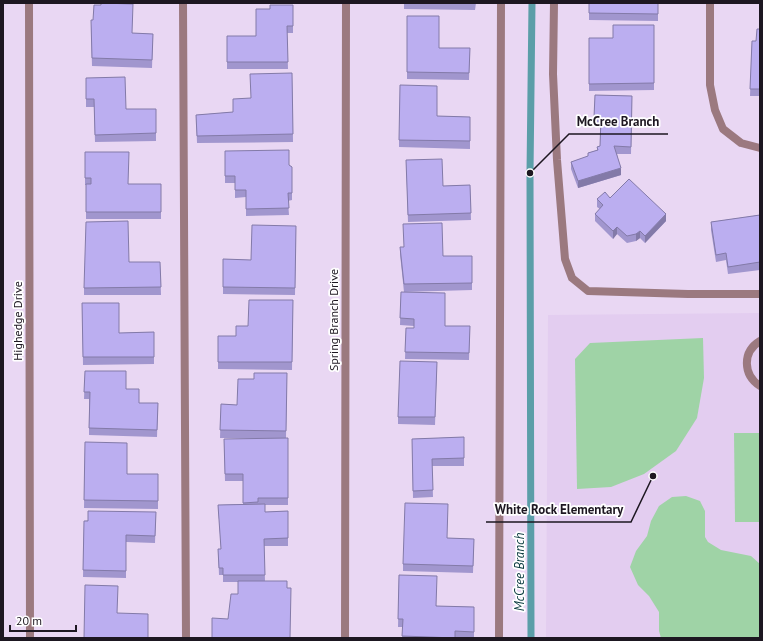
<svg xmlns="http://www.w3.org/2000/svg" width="763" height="641" viewBox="0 0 763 641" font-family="'PT Sans',sans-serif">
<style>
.built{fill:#e3cdf0}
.green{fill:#9fd3a6}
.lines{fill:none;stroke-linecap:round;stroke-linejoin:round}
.stream{stroke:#5b9ea8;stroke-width:7}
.service{stroke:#9b797f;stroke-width:8}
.minor{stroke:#9b797f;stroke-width:8}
.wall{fill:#a196ce}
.shaded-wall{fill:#837aa8}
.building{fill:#bbaef0;stroke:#837aa8}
.labels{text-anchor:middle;stroke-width:3.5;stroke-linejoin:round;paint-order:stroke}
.street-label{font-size:12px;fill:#1d1721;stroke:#fff}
.water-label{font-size:13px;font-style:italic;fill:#0a3a3f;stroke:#fff}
.leader{fill:none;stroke:#1d1721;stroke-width:1.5}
.callout-dot{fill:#1d1721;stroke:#fff;stroke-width:1.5}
.callout-label{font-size:13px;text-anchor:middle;font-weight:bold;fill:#1d1721;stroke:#fff;stroke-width:3.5;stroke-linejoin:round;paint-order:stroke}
</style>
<rect width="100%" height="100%" fill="#e9d7f3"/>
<!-- built -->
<polygon class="built" points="760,313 760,638 546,638 548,315"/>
<!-- green -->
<g class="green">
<polygon points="703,338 704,378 697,418 676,451 644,474 611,487 577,489 575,359 590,343"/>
<polygon points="734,433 760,433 760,522 735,522"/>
<polygon points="686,496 700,501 705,511 705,537 708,542 721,550 751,556 760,564 760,638 661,638 659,631 659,612 649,596 638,585 630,567 636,551 647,536 651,521 659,506 672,497"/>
</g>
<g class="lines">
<!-- stream -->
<polyline class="stream" points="531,638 530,173 532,3"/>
<!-- service -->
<g class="service">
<polyline points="183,3 186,638"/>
<polyline points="554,3 553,74 557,160 565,259 572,278 588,291 688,294 760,294"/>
<path d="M760 341C742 352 743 375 760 386"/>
<polyline points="499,638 501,3"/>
</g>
<!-- minor -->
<g class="minor">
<polyline points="29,3 30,638"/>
<polyline points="710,3 710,85 715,110 723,129 741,143 760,148"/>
<polyline points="345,638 346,3"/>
</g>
</g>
<!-- wall -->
<g class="wall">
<polygon points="404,3 476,3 475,10 404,9"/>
<polygon points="658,3 658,21 589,20 589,13"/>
<polygon points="293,5 293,33 287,33 288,69 227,69 227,36 256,36 270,9"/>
<polygon points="407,16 439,48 470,48 469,80 407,79"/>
<polygon points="93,20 132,33 153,34 152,68 92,66 91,28"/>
<polygon points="654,25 654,90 589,91 589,38 613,38"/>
<polygon points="760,29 760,96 750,96 752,41 756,41"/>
<polygon points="292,73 293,142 197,143 196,115 233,112 251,98"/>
<polygon points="86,78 126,109 156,109 156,141 95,142 94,107 86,107"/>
<polygon points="595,95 632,96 631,154 617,154 621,175 578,188 571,169 571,162 588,157 588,153 597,150 597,147 600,146 600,124 594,124"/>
<polygon points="437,116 470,117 470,149 399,147 399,140"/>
<polygon points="225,151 289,165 292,167 292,200 288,201 289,215 246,216 246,197 235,198 235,183 225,183"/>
<polygon points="85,152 128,184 161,184 161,219 86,219 86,185 85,185"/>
<polygon points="406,160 443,186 470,185 471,220 408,222"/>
<polygon points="610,198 666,221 645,243 640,238 636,241 627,243 617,234 613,239 595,221 595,214 600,209 597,207 597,199"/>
<polygon points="760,215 760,270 728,274 726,260 716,262 711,230 711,222"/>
<polygon points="296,226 295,295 223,294 223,259 251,260"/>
<polygon points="400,247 443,256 472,256 472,290 404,292 400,254"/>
<polygon points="129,262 160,262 161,295 84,295 84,288"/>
<polygon points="401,292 445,326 470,326 469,360 405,359 406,328 414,328 414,326 400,325"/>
<polygon points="293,300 292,370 218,369 218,336 236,336 248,326"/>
<polygon points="82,303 119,333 154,332 154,364 83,365"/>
<polygon points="437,362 435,425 398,424 398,417"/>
<polygon points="85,371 126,389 139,403 158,403 157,437 89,435 89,399 84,399"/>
<polygon points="287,373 286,438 288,438 288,505 265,505 265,512 288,511 288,546 264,546 265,581 228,619 238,594 238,582 223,582 223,575 219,575 218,549 221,549 218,505 243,504 243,481 225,481 224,439 264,438 220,438 221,404 237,405 254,379"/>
<polygon points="464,437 464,466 432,466 433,497 413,498 412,439"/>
<polygon points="85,442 127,474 158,474 158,509 84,508"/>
<polygon points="156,512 155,543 126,542 126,578 83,577 84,521"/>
<polygon points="447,538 474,539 473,573 403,571 403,564"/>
<polygon points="399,575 437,606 474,607 474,638 402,638 403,627 398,627"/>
</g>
<!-- shaded-wall -->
<g class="shaded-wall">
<polygon points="621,168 621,175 578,188 578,181"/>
<polygon points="666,214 666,221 645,243 645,236"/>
<polygon points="617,227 617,234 613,239 613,231"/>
<polygon points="640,231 640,238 636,241 636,234"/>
</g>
<!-- building -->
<g class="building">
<polygon points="101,3 133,4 132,33 153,34 152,60 92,58 91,20 93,20 94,5 101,5"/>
<polygon points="589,3 658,3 658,14 589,13"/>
<polygon points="270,5 293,5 293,26 287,26 288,62 227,62 227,36 256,36 256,9 270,9"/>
<polygon points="407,16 439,16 439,48 470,48 469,73 407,72"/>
<polygon points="613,25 654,25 654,83 589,84 589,38 613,38"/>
<polygon points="757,29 760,29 760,89 750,89 752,41 756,41"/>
<polygon points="292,73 293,134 197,136 196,115 233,112 233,99 251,98 250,74"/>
<polygon points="125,77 126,109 156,109 156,133 95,135 94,99 86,99 86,78"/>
<polygon points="400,85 437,86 437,116 470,117 470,141 399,140"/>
<polygon points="595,95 632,96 631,147 614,146 621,168 578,181 571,162 588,156 588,153 598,150 597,147 600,146 601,117 594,117"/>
<polygon points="289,150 289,165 292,167 292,193 288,193 289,208 246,209 246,190 235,190 235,176 225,176 225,151"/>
<polygon points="85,152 129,152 128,184 161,184 161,212 86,212 86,184 91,184 91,178 85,178"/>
<polygon points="442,159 443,186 470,185 471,213 408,215 406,160"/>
<polygon points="629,179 666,214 645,236 640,231 636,234 627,236 617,227 613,231 595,214 603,205 597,199 605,192 610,198"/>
<polygon points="760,215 760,262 728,267 726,253 716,255 711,222"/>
<polygon points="128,221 129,262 160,262 161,287 84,288 86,222"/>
<polygon points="442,223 443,256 472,256 472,283 404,284 400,247 404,247 403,224"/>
<polygon points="252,225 296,226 295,288 223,287 223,259 251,260"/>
<polygon points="401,292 445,293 445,326 470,326 469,353 405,352 406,328 414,328 414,319 400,318"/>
<polygon points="249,300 293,300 292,362 218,362 218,336 236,336 236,326 248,326"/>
<polygon points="82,303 119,303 119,333 154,332 154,357 83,357"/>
<polygon points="400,361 437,362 435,417 398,417"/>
<polygon points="85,371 126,371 126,389 139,389 139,403 158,403 157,430 89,428 90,392 84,392"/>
<polygon points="254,373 287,373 286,431 220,430 221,404 237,405 238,379 254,379"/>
<polygon points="464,437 464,458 432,459 433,490 413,491 412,439"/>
<polygon points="288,438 288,498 258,498 258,502 243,503 243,474 225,474 224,439"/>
<polygon points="85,442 127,443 127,474 158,474 158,501 84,500"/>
<polygon points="405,503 448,504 447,538 474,539 473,566 403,564"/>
<polygon points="265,504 265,512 288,511 288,538 264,539 265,575 223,575 223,568 219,568 218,549 221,549 218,505"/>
<polygon points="88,511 156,512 155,536 126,535 126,571 83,570 84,521 88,521"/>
<polygon points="399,575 437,576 436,606 474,607 474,632 455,631 455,638 402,636 403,619 398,619"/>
<polygon points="238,581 287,581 287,588 291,588 290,638 212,638 212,618 228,619 231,594 238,594"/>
<polygon points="85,585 118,586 117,613 148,614 148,638 84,638"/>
</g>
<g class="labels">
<!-- street labels -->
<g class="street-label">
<text transform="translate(334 320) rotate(-90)" y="4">Spring Branch Drive</text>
<text transform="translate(18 321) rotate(-90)" y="4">Highedge Drive</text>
</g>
<!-- water labels -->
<g class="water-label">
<text transform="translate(519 572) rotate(-90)" y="5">McCree Branch</text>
</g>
</g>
<!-- callouts -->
<path class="leader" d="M530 173L569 134H668M653 476L631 522H486"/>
<g class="callout-dot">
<circle cx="530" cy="173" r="4"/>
<circle cx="653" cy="476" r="4"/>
</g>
<g class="callout-label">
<text x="618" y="126">McCree Branch</text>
<text x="559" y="514">White Rock Elementary</text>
</g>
<!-- border -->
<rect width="763" height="641" fill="none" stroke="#1d1721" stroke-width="8"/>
<!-- scale -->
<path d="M10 625v6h66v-6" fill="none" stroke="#1d1721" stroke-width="2"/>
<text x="16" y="625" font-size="12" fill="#1d1721" stroke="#ffffff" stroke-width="3" paint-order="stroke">20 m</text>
</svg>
